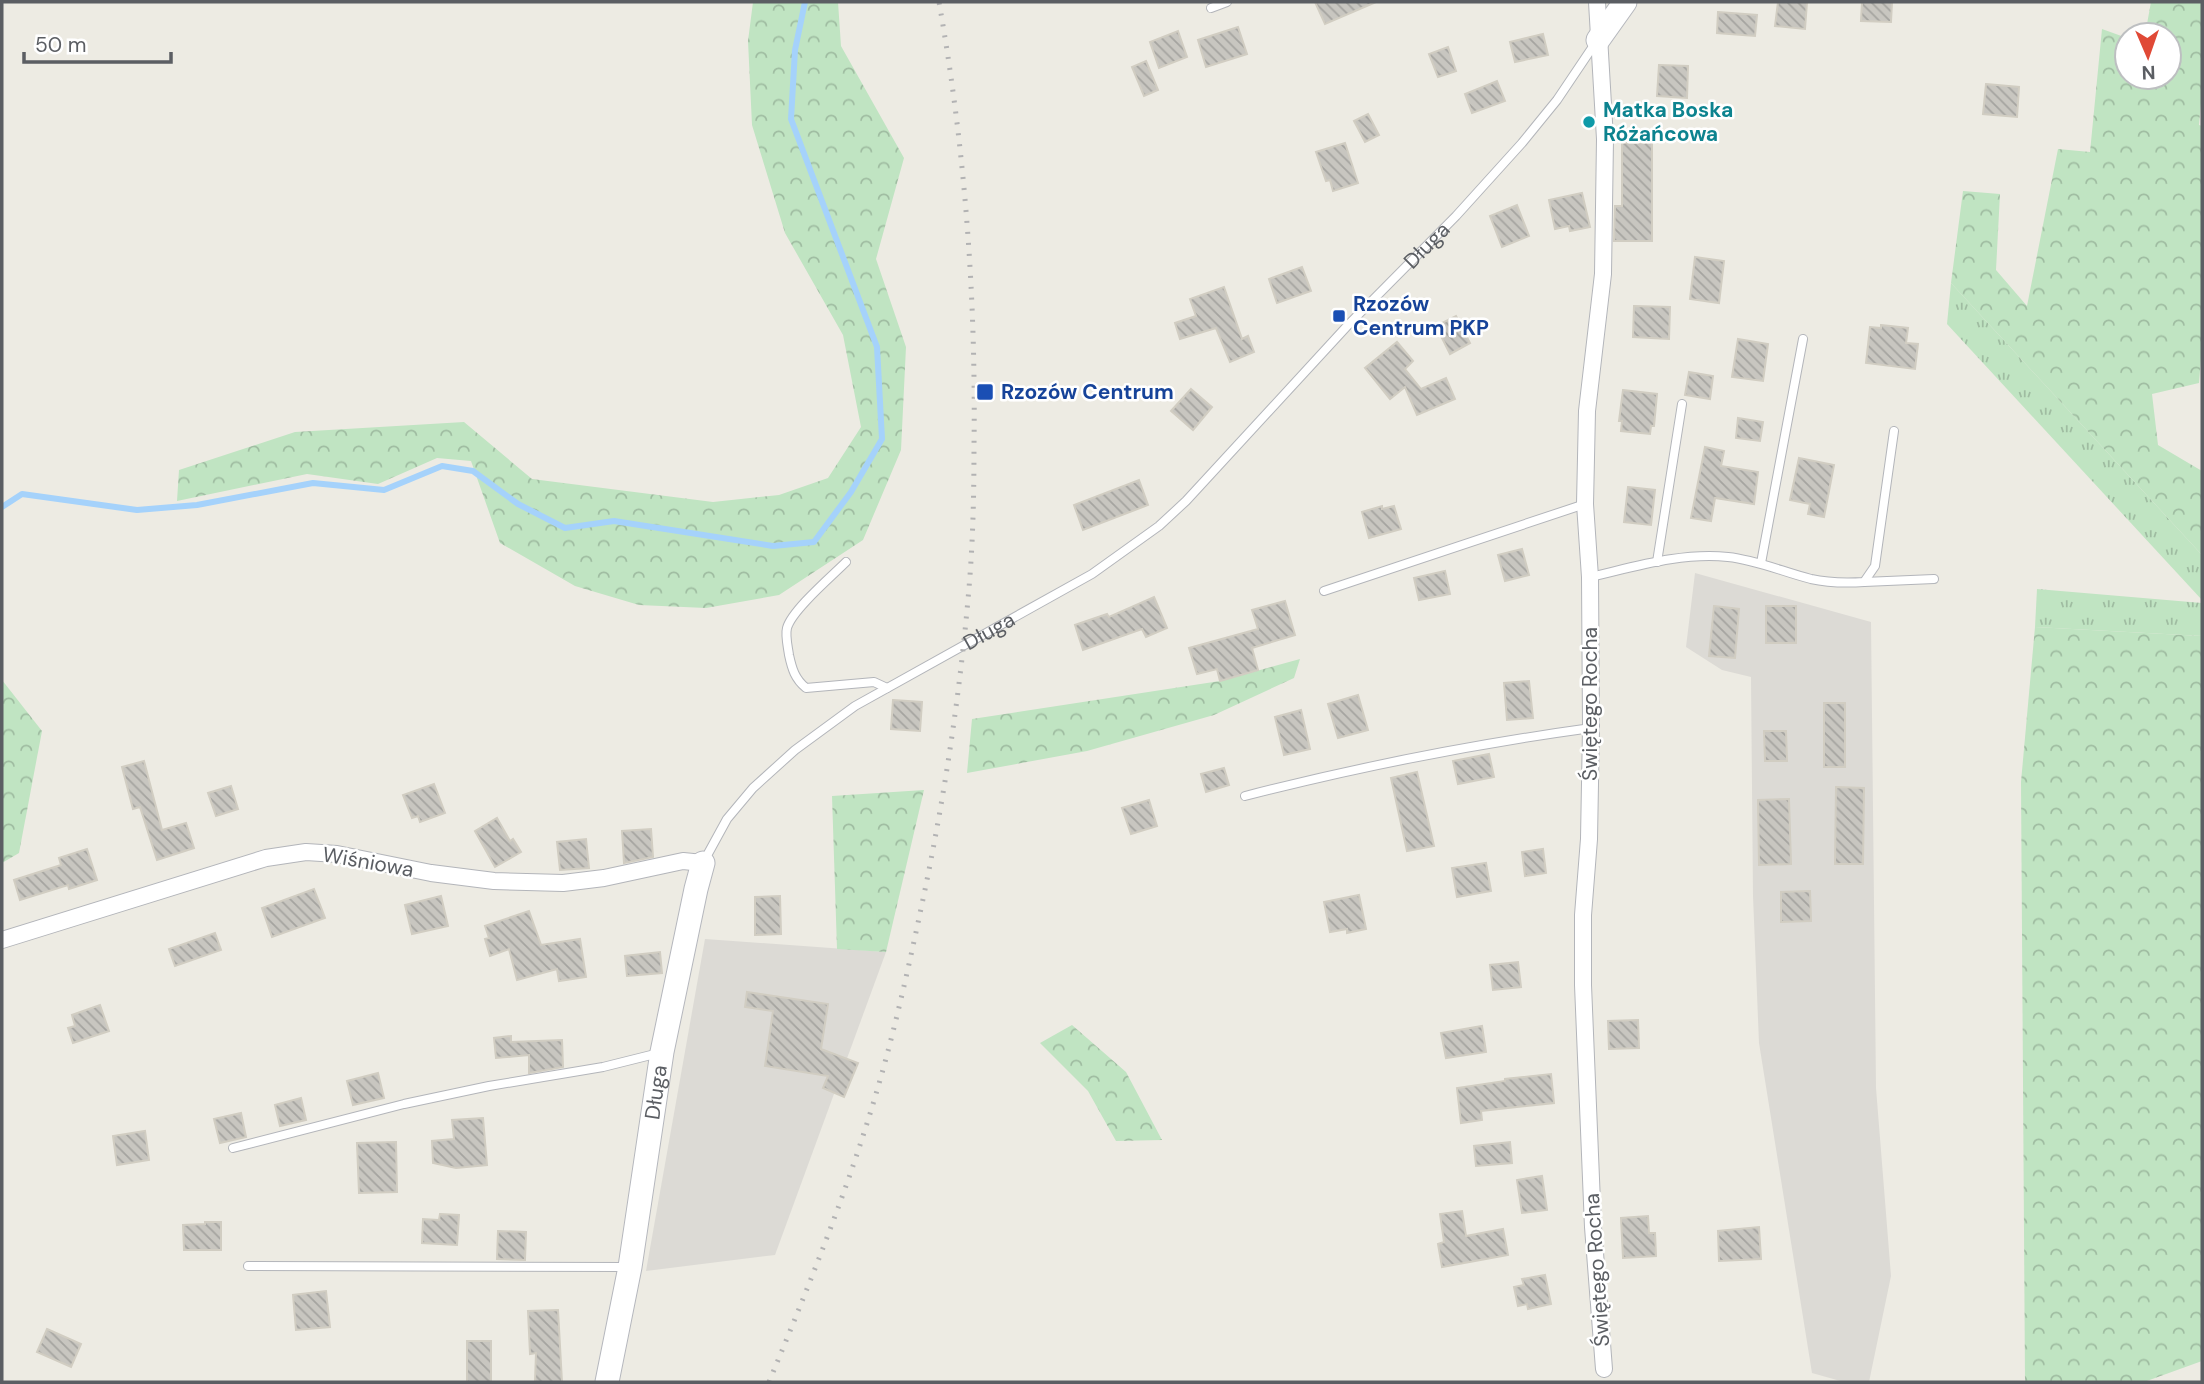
<svg xmlns="http://www.w3.org/2000/svg" width="2204" height="1384" viewBox="0 0 2204 1384" font-family="'DM Sans',sans-serif">
<style>
.industrial{fill:#dcdad5}
.grass{fill:url(#grass-tufts)}
.forest{fill:url(#forest-crowns)}
.lines{fill:none;stroke-linecap:round;stroke-linejoin:round}
.stream{stroke:#a5d2fb;stroke-width:6}
.building{fill:url(#building-back-hatch);stroke:#d1cdc2;stroke-width:2}
.lane-casing{stroke:#b3b5ba;stroke-width:10}
.street-casing{stroke:#b3b5ba;stroke-width:18}
.secondary-casing{stroke:#b5b7bd;stroke-width:25}
.lane{stroke:#fff;stroke-width:8}
.street{stroke:#fff;stroke-width:16}
.secondary{stroke:#fff;stroke-width:23}
.rail{stroke:#b2b2b3;stroke-width:5;stroke-dasharray:2 9;stroke-linecap:butt}
.culture-dot{fill:#0f9aa8;stroke:#fff;stroke-width:2.5}
.transit-dot{fill:#1a4fb4;stroke:#fff;stroke-width:2.5}
.labels{text-anchor:middle;stroke-width:5;stroke-linejoin:round;paint-order:stroke}
.culture-label{font-size:21px;font-weight:bold;fill:#0d838f;stroke:#fff;text-anchor:start}
.street-label{font-size:21px;fill:#5b5e63;stroke:#fff}
.transit-label{font-size:21px;font-weight:bold;fill:#164399;stroke:#fff;text-anchor:start}
</style>
<defs>
<pattern id="grass-tufts" width="24" height="20" patternUnits="userSpaceOnUse" patternTransform="scale(1.75)"><rect width="24" height="20" fill="#c0e4c2"/><path d="M3 7l-1-3M5 7V3M7 7l1-3M15 17l-1-3M17 17v-4M19 17l1-3" fill="none" stroke="#9fbca1"/></pattern>
<pattern id="forest-crowns" width="20" height="18" patternUnits="userSpaceOnUse" patternTransform="scale(1.75)"><rect width="20" height="18" fill="#c0e4c2"/><path d="M2 6a3 3 0 1 1 6 0M12 15a3 3 0 1 1 6 0" fill="none" stroke="#9fbca1"/></pattern>
<pattern id="building-back-hatch" width="6" height="6" patternUnits="userSpaceOnUse" patternTransform="scale(1.75)"><rect width="6" height="6" fill="#c8c6c0"/><path d="M-1 5l2 2M0 0l6 6M5-1l2 2" fill="none" stroke="#a5a4a0"/></pattern>
</defs>
<rect width="100%" height="100%" fill="#edebe3"/>
<!-- industrial -->
<g class="industrial">
<polygon points="1695,573 1871,622 1876,1088 1891,1276 1869,1382 1844,1382 1812,1373 1759,1043 1753,896 1751,677 1722,670 1686,647"/>
<polygon points="705,939 886,952 775,1255 646,1271"/>
</g>
<!-- grass -->
<g class="grass">
<polygon points="1951,283 2202,555 2202,600 1947,324"/>
<polygon points="2037,589 2202,603 2202,636 2035,627"/>
</g>
<!-- forest -->
<g class="forest">
<polygon points="753,2 838,2 841,46 904,158 876,259 906,347 901,450 863,540 779,595 706,608 639,605 575,586 500,543 471,461 437,458 378,484 307,474 177,501 179,470 295,432 464,422 532,479 713,502 779,495 828,478 861,427 843,335 785,233 752,125 748,41"/>
<polygon points="2151,2 2202,2 2202,92 2199,125 2202,126 2202,345 2199,383 2152,394 2158,445 2202,471 2202,555 1951,283 1963,191 2000,194 1996,270 2027,306 2058,149 2090,152 2102,29 2127,38 2127,77 2169,77 2169,35 2145,35"/>
<polygon points="2035,627 2202,636 2202,1361 2144,1382 2025,1382 2021,782"/>
<polygon points="1300,659 1294,678 1214,715 1087,751 967,773 972,719 1220,681"/>
<polygon points="2,680 42,731 19,853 2,863"/>
<polygon points="924,790 886,952 837,949 832,796"/>
<polygon points="1072,1025 1126,1072 1162,1140 1116,1141 1088,1091 1040,1043"/>
</g>
<g class="lines">
<!-- stream -->
<polyline class="stream" points="2,507 22,494 137,510 197,505 313,483 384,490 442,466 473,471 518,504 565,528 614,521 773,546 814,542 851,492 882,439 877,347 791,119 795,50 805,2"/>
</g>
<!-- building -->
<g class="building">
<polygon points="1315,2 1376,2 1325,24"/>
<polygon points="1778,2 1807,2 1805,29 1775,26"/>
<polygon points="1862,2 1892,2 1891,22 1861,21"/>
<polygon points="1718,12 1757,15 1755,36 1717,33"/>
<polygon points="1238,27 1247,54 1206,67 1198,40"/>
<polygon points="1178,31 1187,57 1159,68 1150,42"/>
<polygon points="1543,34 1548,55 1515,62 1510,42"/>
<polygon points="1448,47 1456,71 1438,77 1429,54"/>
<polygon points="1146,61 1158,90 1144,96 1132,67"/>
<polygon points="1659,65 1688,66 1687,98 1657,96"/>
<polygon points="1497,81 1505,101 1472,113 1465,94"/>
<polygon points="1986,84 2019,87 2017,117 1983,114"/>
<polygon points="1368,114 1379,135 1365,142 1354,121"/>
<polygon points="1345,143 1358,183 1333,191 1330,180 1326,181 1316,152"/>
<polygon points="1622,143 1652,143 1652,241 1614,241 1615,206 1622,206"/>
<polygon points="1582,193 1590,227 1570,231 1569,226 1555,229 1549,200"/>
<polygon points="1517,205 1529,236 1502,247 1490,216"/>
<polygon points="1695,257 1724,261 1719,303 1690,299"/>
<polygon points="1302,267 1311,291 1277,303 1269,279"/>
<polygon points="1224,287 1242,339 1248,336 1254,352 1230,362 1216,328 1180,339 1175,323 1196,316 1190,299"/>
<polygon points="1634,306 1670,307 1669,339 1633,337"/>
<polygon points="1456,316 1470,343 1450,354 1436,326"/>
<polygon points="1881,325 1908,328 1906,343 1918,344 1915,369 1866,363 1870,327 1881,328"/>
<polygon points="1738,339 1768,344 1763,381 1732,377"/>
<polygon points="1397,342 1413,361 1405,369 1421,389 1446,378 1455,399 1417,415 1405,387 1390,399 1365,368"/>
<polygon points="1689,372 1713,376 1710,399 1685,395"/>
<polygon points="1191,389 1212,407 1193,430 1171,411"/>
<polygon points="1623,390 1657,394 1654,426 1651,426 1650,434 1621,431 1622,421 1619,421"/>
<polygon points="1738,418 1763,422 1760,441 1736,438"/>
<polygon points="1705,447 1724,451 1721,466 1758,472 1754,504 1715,498 1711,521 1691,518"/>
<polygon points="1799,458 1834,465 1824,517 1808,514 1810,504 1790,500"/>
<polygon points="1139,480 1148,505 1083,530 1074,505"/>
<polygon points="1628,487 1655,490 1651,525 1624,522"/>
<polygon points="1382,506 1382,509 1394,506 1401,529 1369,538 1362,512"/>
<polygon points="1522,549 1529,575 1505,581 1498,555"/>
<polygon points="1445,571 1450,594 1419,600 1414,578"/>
<polygon points="1154,597 1167,628 1146,637 1142,629 1083,650 1075,625 1107,614 1109,617"/>
<polygon points="1285,601 1295,635 1252,648 1258,670 1220,681 1217,669 1197,674 1189,648 1258,629 1252,610"/>
<polygon points="1714,606 1739,609 1735,658 1709,656"/>
<rect x="1766" y="606" width="30" height="37"/>
<polygon points="1529,681 1533,718 1507,720 1504,683"/>
<polygon points="1358,695 1368,730 1338,738 1328,704"/>
<polygon points="893,700 922,702 920,731 891,729"/>
<rect x="1824" y="703" width="21" height="64"/>
<polygon points="1301,710 1310,749 1284,755 1275,717"/>
<polygon points="1764,731 1786,731 1787,761 1765,761"/>
<polygon points="1489,754 1494,777 1458,784 1453,761"/>
<polygon points="144,761 162,830 186,823 194,848 157,860 140,807 133,809 122,767"/>
<polygon points="1224,768 1229,785 1206,792 1201,774"/>
<polygon points="1417,772 1434,846 1407,851 1391,778"/>
<polygon points="434,784 445,813 420,822 418,816 412,818 403,795"/>
<polygon points="231,786 238,809 216,816 208,793"/>
<polygon points="1836,787 1864,788 1863,864 1835,864"/>
<polygon points="1789,799 1791,864 1759,865 1758,800"/>
<polygon points="1149,800 1157,826 1131,834 1122,808"/>
<polygon points="497,818 510,841 513,839 521,852 495,867 475,831"/>
<polygon points="651,829 653,857 624,863 622,831"/>
<polygon points="586,839 589,868 560,870 557,842"/>
<polygon points="87,849 97,880 69,889 68,885 20,900 14,880 61,865 59,858"/>
<polygon points="1543,849 1546,873 1525,876 1522,852"/>
<polygon points="1486,863 1491,891 1457,897 1452,868"/>
<polygon points="314,889 325,918 272,937 262,908"/>
<polygon points="1810,891 1811,921 1781,922 1781,892"/>
<polygon points="1359,895 1366,929 1347,933 1347,929 1330,932 1324,902"/>
<polygon points="441,896 448,926 412,934 405,905"/>
<polygon points="780,896 781,934 755,935 755,897"/>
<polygon points="529,911 541,945 580,939 586,977 559,981 557,969 517,980 509,949 490,956 485,939 489,938 485,926"/>
<polygon points="215,933 221,950 175,966 169,949"/>
<polygon points="660,952 662,973 627,976 625,956"/>
<polygon points="1518,962 1521,987 1493,990 1490,965"/>
<polygon points="747,992 828,1004 821,1049 858,1063 844,1097 823,1088 828,1076 765,1066 773,1011 745,1007"/>
<polygon points="100,1005 109,1031 73,1043 68,1028 75,1026 72,1015"/>
<polygon points="1638,1020 1639,1048 1609,1049 1608,1021"/>
<polygon points="1482,1026 1486,1052 1446,1058 1441,1033"/>
<polygon points="511,1036 511,1042 562,1040 563,1067 529,1073 529,1055 496,1058 494,1038"/>
<polygon points="378,1073 384,1098 353,1105 347,1081"/>
<polygon points="1551,1074 1554,1103 1481,1111 1482,1120 1461,1123 1457,1088 1505,1081 1505,1079"/>
<polygon points="301,1098 306,1120 280,1126 275,1105"/>
<polygon points="241,1113 246,1137 220,1143 214,1119"/>
<polygon points="483,1118 487,1165 456,1168 433,1163 432,1141 454,1139 452,1120"/>
<polygon points="145,1131 149,1160 117,1165 113,1136"/>
<polygon points="396,1142 397,1192 359,1193 357,1143"/>
<polygon points="1510,1142 1512,1163 1476,1166 1474,1146"/>
<polygon points="1542,1176 1547,1210 1522,1213 1517,1180"/>
<polygon points="1462,1211 1466,1236 1503,1229 1508,1255 1442,1267 1438,1244 1444,1242 1440,1214"/>
<polygon points="440,1214 459,1215 457,1245 422,1243 423,1219 439,1220"/>
<polygon points="1648,1216 1649,1233 1655,1233 1656,1256 1623,1258 1621,1218"/>
<polygon points="205,1222 221,1222 221,1250 184,1250 183,1225 205,1224"/>
<polygon points="1759,1227 1761,1259 1719,1261 1718,1231"/>
<polygon points="498,1231 526,1232 525,1260 497,1259"/>
<polygon points="1545,1275 1551,1304 1528,1309 1527,1304 1518,1306 1514,1287 1524,1285 1522,1279"/>
<polygon points="326,1291 330,1327 296,1330 293,1295"/>
<polygon points="558,1310 562,1382 535,1382 536,1353 530,1354 528,1311"/>
<polygon points="47,1329 81,1344 71,1367 37,1352"/>
<rect x="467" y="1341" width="24" height="41"/>
</g>
<g class="lines">
<!-- lane casing -->
<g class="lane-casing">
<g id="lane">
<polyline points="1211,8 1227,2"/>
<path d="M846 562C832 576 792 610 787 628 785 636 788 647 789 655 792 669 795 679 806 688L874 682 887 688"/>
<polyline points="1657,562 1682,404"/>
<polyline points="1761,563 1803,339"/>
<path d="M1590 577C1634 567 1682 552 1728 557 1757 560 1783 572 1811 579 1829 583 1847 583 1864 582L1875 566 1894 431"/>
<polyline points="1864,582 1934,579"/>
<polyline points="1324,591 1585,504"/>
<path d="M1245 796C1358 767 1475 744 1591 728"/>
<path id="s1" d="M704 861 727 819 753 788 795 750 855 706 1092 574 1159 526 1186 501 1349 324 1456 216 1522 143 1557 100 1596 42"/>
<polyline points="233,1148 404,1104 489,1086 603,1067 659,1053"/>
<polyline points="248,1266 627,1267"/>
</g>
</g>
<!-- street casing -->
<g class="street-casing">
<g id="street">
<polyline points="1597,2 1605,139 1603,274 1587,411 1585,504 1590,577 1591,728 1589,839 1583,915 1583,985 1593,1227 1604,1369"/>
<polyline points="2,940 266,858 306,852 337,854 431,873 494,881 563,883 604,878 683,861 703,863"/>
</g>
</g>
<!-- secondary casing -->
<g class="secondary-casing">
<g id="secondary">
<polyline points="1598,40 1625,2"/>
<path id="s2" d="M607 1382 630 1267 662 1052 696 889 703 863"/>
</g>
</g>
<!-- lane -->
<use href="#lane" class="lane"/>
<!-- street -->
<use href="#street" class="street"/>
<!-- secondary -->
<use href="#secondary" class="secondary"/>
<!-- rail -->
<path class="rail" d="M769 1382C805 1295 841 1207 869 1117 891 1047 907 975 922 904 944 800 960 694 969 588 973 541 974 494 974 446 976 297 965 149 939 2"/>
</g>
<!-- markers -->
<circle class="culture-dot" cx="1589" cy="122" r="7"/>
<g class="transit-dot">
<rect x="1332" y="309" width="14" height="14" rx="3.5"/>
<rect x="976" y="383" width="18" height="18" rx="3.5"/>
</g>
<g class="labels">
<!-- culture labels -->
<g class="culture-label">
<text x="1603" y="117">Matka Boska<tspan x="1603" dy="24">Różańcowa</tspan></text>
</g>
<!-- street labels -->
<g class="street-label">
<text dy="7" stroke="none"><textPath href="#s1" startOffset="961">Długa</textPath></text>
<text dy="7" stroke="none"><textPath href="#s1" startOffset="373">Długa</textPath></text>
<text transform="translate(1590 704) rotate(-90)" y="7">Świętego Rocha</text>
<text transform="translate(368 862) rotate(10)" y="7">Wiśniowa</text>
<text dy="7" stroke="none"><textPath href="#s2" startOffset="294">Długa</textPath></text>
<text transform="translate(1597 1270) rotate(-94)" y="7">Świętego Rocha</text>
</g>
<!-- transit labels -->
<g class="transit-label">
<text x="1353" y="311">Rzozów<tspan x="1353" dy="24">Centrum PKP</tspan></text>
<text x="1001" y="399">Rzozów Centrum</text>
</g>
</g>
<!-- border -->
<rect width="2204" height="1384" fill="none" stroke="#5b5e63" stroke-width="7"/>
<!-- north arrow -->
<g transform="translate(2148 56) rotate(178)"><circle r="33" fill="#ffffff" stroke="#bdbfc1" stroke-width="2"/>
<path d="M0-5L12 26L0 18L-12 26Z" fill="#e04936"/>
<text y="-10" font-size="19" font-weight="bold" text-anchor="middle" fill="#5b5e63">N</text>
</g>
<!-- scale -->
<path d="M24 52v10h147v-10" fill="none" stroke="#5b5e63" stroke-width="3.5"/>
<text x="35" y="52" font-size="21" fill="#5b5e63" stroke="#ffffff" stroke-width="5" paint-order="stroke">50 m</text>
</svg>
